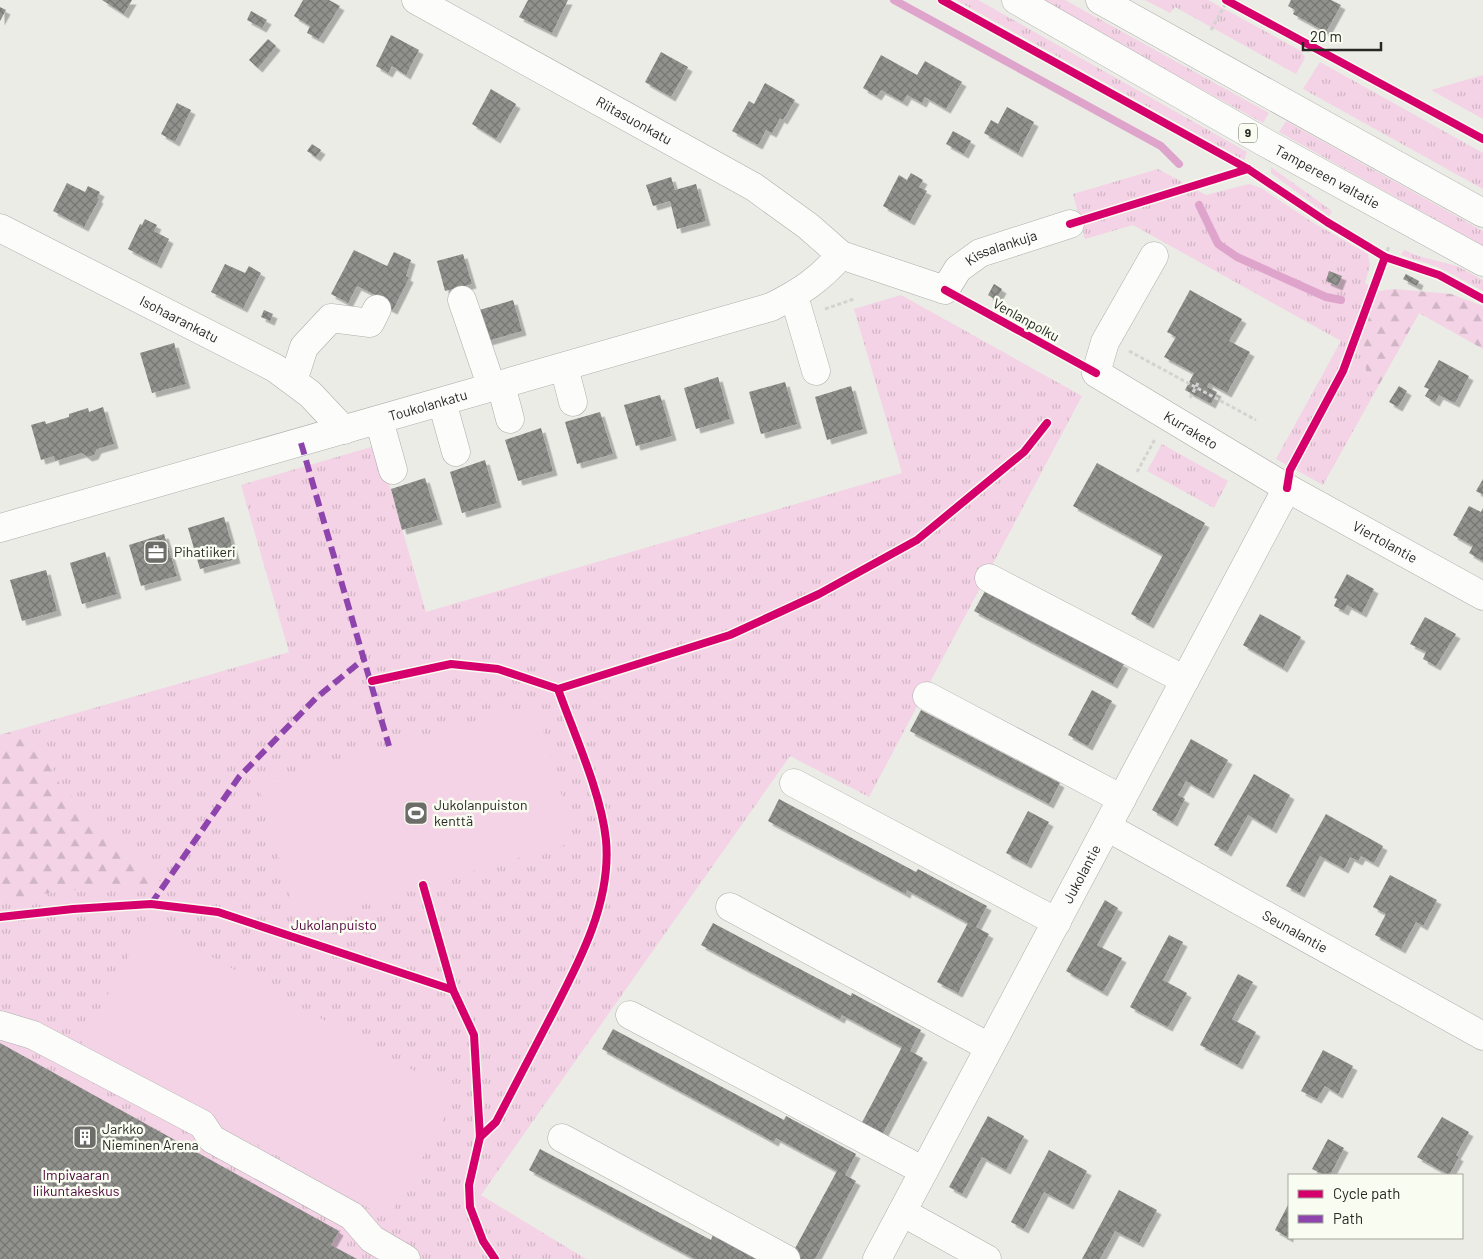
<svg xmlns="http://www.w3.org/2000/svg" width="1483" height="1259" viewBox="0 0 1483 1259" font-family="Barlow,sans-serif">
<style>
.grass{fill:url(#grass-tufts)}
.forest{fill:url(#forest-firs)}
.garden{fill:#f3d3e5}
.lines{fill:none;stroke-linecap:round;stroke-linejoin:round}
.stream{stroke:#dfa4cb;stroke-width:8}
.building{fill:url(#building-cross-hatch);filter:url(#shadow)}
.minor-casing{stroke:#adaeaa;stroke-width:29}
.highway-casing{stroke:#adaeaa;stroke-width:29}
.path{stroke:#d3d3d2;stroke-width:3;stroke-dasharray:4 2.5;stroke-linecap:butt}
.minor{stroke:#fcfcfb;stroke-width:28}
.highway{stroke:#fcfcfb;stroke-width:28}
.quiet{stroke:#8e44ad;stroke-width:6;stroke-dasharray:12 6;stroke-linecap:butt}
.cycleway-casing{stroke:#f9fcf0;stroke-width:11}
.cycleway{stroke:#d6006c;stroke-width:8}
.labels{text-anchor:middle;stroke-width:5;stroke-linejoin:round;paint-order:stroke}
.shield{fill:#f9fcf0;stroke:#666861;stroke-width:1}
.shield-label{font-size:12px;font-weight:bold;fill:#272824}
.street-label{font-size:14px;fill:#272824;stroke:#f9fcf0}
.poi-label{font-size:14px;fill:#272824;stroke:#f9fcf0;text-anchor:start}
.park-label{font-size:14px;fill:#520340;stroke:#f9fcf0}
</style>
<defs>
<pattern id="grass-tufts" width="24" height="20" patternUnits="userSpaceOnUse" patternTransform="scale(1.25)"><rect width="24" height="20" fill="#f3d3e5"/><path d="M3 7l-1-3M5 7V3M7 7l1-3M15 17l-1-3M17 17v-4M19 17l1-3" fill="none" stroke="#d0b5c4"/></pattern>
<pattern id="forest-firs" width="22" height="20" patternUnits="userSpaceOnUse" patternTransform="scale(1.25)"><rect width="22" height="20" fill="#f3d3e5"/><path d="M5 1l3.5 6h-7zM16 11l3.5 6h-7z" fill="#d0b5c4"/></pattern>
<pattern id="building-cross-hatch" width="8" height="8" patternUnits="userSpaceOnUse" patternTransform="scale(1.25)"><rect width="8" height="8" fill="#91928d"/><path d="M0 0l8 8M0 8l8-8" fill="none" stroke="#767773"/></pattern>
<filter id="shadow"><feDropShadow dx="4.5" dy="4.5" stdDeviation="0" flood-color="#0004"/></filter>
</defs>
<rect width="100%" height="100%" fill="#ebece6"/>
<!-- grass -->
<g class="grass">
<polygon points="956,0 978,0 1247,152 1244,160"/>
<polygon points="1040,0 1065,0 1269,113 1263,123"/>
<polygon points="1145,0 1208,0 1301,51 1305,58 1296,74 1175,7 1170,13"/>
<polygon points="1320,62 1483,153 1483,189 1303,89"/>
<polygon points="1483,75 1483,119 1431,90"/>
<polygon points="1286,121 1483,231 1483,246 1279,132"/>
<polygon points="1271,167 1332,211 1329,216 1271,173"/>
<polygon points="1158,169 1206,195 1249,184 1261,188 1312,222 1368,254 1370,265 1365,283 1419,313 1323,485 1276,459 1341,341 1133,225 1085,239 1073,194"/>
<polygon points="1404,250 1418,256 1457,266 1483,280 1483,291 1438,267 1401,255"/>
<polygon points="901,295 1082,396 869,797 790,756 481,1195 586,1259 0,1259 0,735 289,652 241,485 378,445 426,612 902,473 854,309"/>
<polygon points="1162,444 1228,481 1214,508 1147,471"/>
</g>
<!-- forest -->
<g class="forest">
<path d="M1395 289 1451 294 1483 306V349L1419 313 1379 385 1367 375C1361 339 1365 324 1380 291Z"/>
<path d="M19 730 39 737 60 785 169 890C108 887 60 887 0 903V735Z"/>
</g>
<!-- garden -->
<g class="garden">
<polygon points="536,705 575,842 297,921 258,784"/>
<polygon points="148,921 457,1095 388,1219 81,1044"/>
</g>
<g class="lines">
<!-- stream -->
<g class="stream">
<polyline points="894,0 1161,146 1179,164"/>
<polyline points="1199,205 1218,244 1237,257 1326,297 1341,300"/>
</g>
</g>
<!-- building -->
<g class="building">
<polygon points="102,0 132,0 124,14"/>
<polygon points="303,0 329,0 340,6 319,39 307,33 310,26 294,16"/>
<polygon points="528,0 568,0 552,33 519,17"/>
<polygon points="1291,0 1331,0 1341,5 1326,32 1293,14 1295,10 1288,6"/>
<polygon points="0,7 6,10 0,21"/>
<polygon points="251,11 267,20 262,28 247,20"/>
<polygon points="391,35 419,50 406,75 392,66 388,73 376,66"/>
<polygon points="268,39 276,46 258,68 249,60"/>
<polygon points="661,52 688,67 671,97 645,82"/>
<polygon points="881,55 917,75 925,61 962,82 946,109 925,97 922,103 907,95 903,102 881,90 877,96 863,88"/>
<polygon points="765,83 795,100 783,120 780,118 772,133 766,130 758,145 732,131 749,101 754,104"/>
<polygon points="491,89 516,104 496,139 472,124"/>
<polygon points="177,103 191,110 175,142 161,134"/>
<polygon points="1007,107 1034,122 1018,153 984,133 991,120 998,124"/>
<polygon points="953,131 971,141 964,154 946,144"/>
<polygon points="312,144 321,150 316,157 307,151"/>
<polygon points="911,173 923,180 919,187 927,191 910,221 883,206 899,175 907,180"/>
<polygon points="671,177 675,190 696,184 706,221 677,229 670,201 653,206 646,185"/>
<polygon points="67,183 85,192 88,186 100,192 97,198 99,199 84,227 53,211"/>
<polygon points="145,219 157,225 154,231 169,239 157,264 128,249 140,224 142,225"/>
<polygon points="354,250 387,266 394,252 411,260 406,276 409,278 393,310 381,304 384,299 357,286 348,303 331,294"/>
<polygon points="463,254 472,284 445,291 437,261"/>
<polygon points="225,264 245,273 249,266 261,273 243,308 211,292"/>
<polygon points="1329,271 1342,276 1338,286 1326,281"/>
<polygon points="1406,274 1419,281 1417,286 1403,279"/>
<polygon points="994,284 1002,289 996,300 988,295"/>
<polygon points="1190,290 1242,319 1229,341 1250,352 1227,393 1209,383 1207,387 1217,392 1211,404 1185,390 1194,373 1164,357 1176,337 1167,332"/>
<polygon points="513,300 522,331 484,342 476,311"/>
<polygon points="264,310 273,314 270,321 261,317"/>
<polygon points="174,343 186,384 152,393 140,353"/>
<polygon points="1439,360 1469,376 1455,403 1439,395 1435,402 1425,396 1429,389 1424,387"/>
<polygon points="718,377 730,419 696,429 684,388"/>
<polygon points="785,382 797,424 761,434 749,392"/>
<polygon points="851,386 863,429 827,440 815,397"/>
<polygon points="1399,386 1407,391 1398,407 1389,402"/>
<polygon points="660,395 672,436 636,446 624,405"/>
<polygon points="103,407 114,444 97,449 94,455 88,457 82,453 55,461 54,456 41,460 31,425 45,421 46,424 69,417 69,414 88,408 89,412"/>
<polygon points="600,412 613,454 577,464 565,422"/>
<polygon points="541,428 553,471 518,481 505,440"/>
<polygon points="485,460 497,503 462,513 450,472"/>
<polygon points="1097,463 1205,523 1149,624 1131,614 1163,555 1073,506"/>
<polygon points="425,478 438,520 402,530 391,489"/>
<polygon points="1483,479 1483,495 1476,491"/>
<polygon points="1469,506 1481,512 1483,508 1483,561 1469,553 1473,546 1453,535"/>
<polygon points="224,517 236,559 200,569 188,528"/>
<polygon points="164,534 177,576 141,586 129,545"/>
<polygon points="105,552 117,594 82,604 70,563"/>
<polygon points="46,570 57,611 22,621 10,580"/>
<polygon points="1347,574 1374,589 1362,613 1347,605 1344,611 1334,606 1337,599 1334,598"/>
<polygon points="985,591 1124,664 1113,684 974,611"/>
<polygon points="1260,614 1301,637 1283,668 1243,645"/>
<polygon points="1425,617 1456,634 1436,666 1423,659 1426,652 1410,644"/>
<polygon points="1092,690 1112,701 1088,746 1068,735"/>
<polygon points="921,710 1060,783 1049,804 910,731"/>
<polygon points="1191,739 1228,760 1209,794 1186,781 1178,795 1185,799 1173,822 1152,810"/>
<polygon points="1254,774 1290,795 1272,829 1248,815 1227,852 1214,845"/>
<polygon points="779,799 916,872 918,869 987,906 976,927 989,934 958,993 937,982 968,923 907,890 906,894 768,821"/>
<polygon points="1028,811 1049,822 1027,864 1006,853"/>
<polygon points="1326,814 1383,846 1374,863 1361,856 1358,861 1350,857 1344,869 1320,856 1300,893 1286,886"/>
<polygon points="1390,875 1437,900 1423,926 1416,922 1401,949 1375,935 1386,914 1373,907"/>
<polygon points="1105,900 1118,908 1097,945 1122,958 1103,992 1066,971"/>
<polygon points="713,923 851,996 852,993 921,1030 910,1051 923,1058 880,1139 859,1128 902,1047 842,1015 840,1019 701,945"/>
<polygon points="1169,935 1183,942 1163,980 1187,993 1168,1027 1130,1007"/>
<polygon points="1238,974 1253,982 1232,1019 1256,1032 1238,1065 1200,1045"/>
<polygon points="613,1029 784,1120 786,1116 856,1154 845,1175 856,1181 815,1259 801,1259 792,1254 837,1171 776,1138 774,1142 602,1049"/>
<polygon points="0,1043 339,1231 331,1245 357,1259 0,1259"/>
<polygon points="1323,1050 1353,1066 1338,1094 1325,1086 1317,1099 1301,1091"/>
<polygon points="988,1116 1024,1136 1006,1170 982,1157 962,1194 949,1187"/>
<polygon points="1442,1117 1469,1132 1456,1155 1459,1157 1449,1175 1417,1157"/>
<polygon points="1328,1139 1344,1148 1330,1175 1324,1175 1312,1169"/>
<polygon points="540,1149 711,1240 713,1235 758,1259 695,1259 529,1170"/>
<polygon points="1049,1150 1087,1171 1069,1205 1044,1192 1024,1229 1011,1222"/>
<polygon points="1119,1190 1157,1210 1139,1243 1115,1231 1100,1259 1082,1259"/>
<polygon points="1289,1203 1289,1238 1275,1230"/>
</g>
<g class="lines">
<!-- minor casing -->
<g class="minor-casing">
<g id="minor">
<path id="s1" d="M416 0 754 187 808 226 841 255 945 290 958 269 980 253 1070 224"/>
<path id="s2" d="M0 228 275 368 310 394 344 430"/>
<path id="s3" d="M1154 256 1105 342 1096 373 1287 488 1483 596"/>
<polyline points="794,296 816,371"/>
<polyline points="462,300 492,388"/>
<polyline points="564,367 573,402"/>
<polyline points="291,379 297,369 304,347 331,318 370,323 377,309"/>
<polyline points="501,385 510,419"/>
<polyline points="442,402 456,452"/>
<polyline points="379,420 393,470"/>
<path id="s4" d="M0 528 771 307C801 292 819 280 841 255"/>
<polyline points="989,578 1185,680"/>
<polyline points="927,696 1122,799"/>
<polyline points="794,783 1057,922"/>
<path id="s5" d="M1107 827 1483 1036"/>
<polyline points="730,907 989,1047"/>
<polyline points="630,1015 924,1171"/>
<polyline points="0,1025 33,1035 202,1124 212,1139 352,1216 372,1239 406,1259"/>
<polyline points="562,1138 786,1259"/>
<polyline points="902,1212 987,1259"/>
<path id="s6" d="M877 1259 1287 488"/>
</g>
</g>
<!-- highway casing -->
<g class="highway-casing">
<g id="highway">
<path id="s7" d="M1016 0 1264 142 1483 262"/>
<polyline points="1100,0 1483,213"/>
</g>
</g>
<!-- path -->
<g class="path">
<polyline points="1211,30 1227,1"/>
<polyline points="1385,257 1389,246"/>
<polyline points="825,309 854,299"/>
<polyline points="1129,351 1256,420"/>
<polyline points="1190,398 1199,381"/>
<polyline points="1137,472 1155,439"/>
</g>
<!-- minor -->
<use href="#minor" class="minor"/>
<!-- highway -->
<use href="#highway" class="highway"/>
<!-- quiet -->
<g class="quiet">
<polyline points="301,443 389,746"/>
<polyline points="151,904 239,777 316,698 365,658"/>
</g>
<!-- cycleway casing -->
<g class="cycleway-casing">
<g id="cycleway">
<polyline points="942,0 1248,169 1327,222 1385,257 1439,275 1483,299"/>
<polyline points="1226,0 1483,139"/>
<polyline points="1070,224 1248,169"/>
<polyline points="945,290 1096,373"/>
<polyline points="1287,488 1290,470 1343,371 1385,257"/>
<polyline points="372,681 451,664 498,669 558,689 730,635 819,594 917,540 1024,452 1047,423"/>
<polyline points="423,885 453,990"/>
<polyline points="0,917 73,909 151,904 218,912 453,990 474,1035 480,1137 469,1185 470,1207 483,1241 495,1259"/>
<path d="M480 1137 496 1122C513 1089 530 1057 547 1024 576 968 612 905 606 840 601 792 574 734 558 689"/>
</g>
</g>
<!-- cycleway -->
<use href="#cycleway" class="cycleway"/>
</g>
<!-- icons -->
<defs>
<g id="office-square" transform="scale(1.25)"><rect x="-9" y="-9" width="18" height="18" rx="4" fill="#6c6d68" stroke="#f9fcf0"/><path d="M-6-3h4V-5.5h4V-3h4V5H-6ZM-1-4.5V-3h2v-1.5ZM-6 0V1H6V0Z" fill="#fff"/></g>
<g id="stadium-square" transform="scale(1.25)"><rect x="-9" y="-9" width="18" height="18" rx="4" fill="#6c6d68" stroke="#f9fcf0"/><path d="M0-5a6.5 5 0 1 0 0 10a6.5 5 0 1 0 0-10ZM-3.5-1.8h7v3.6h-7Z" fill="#fff"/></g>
<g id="building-square" transform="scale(1.25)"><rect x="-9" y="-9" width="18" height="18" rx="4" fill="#6c6d68" stroke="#f9fcf0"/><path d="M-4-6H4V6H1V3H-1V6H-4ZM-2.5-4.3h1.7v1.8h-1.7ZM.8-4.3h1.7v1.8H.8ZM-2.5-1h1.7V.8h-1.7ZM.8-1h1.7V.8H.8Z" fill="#fff"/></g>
</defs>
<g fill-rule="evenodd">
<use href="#office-square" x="156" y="552"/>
<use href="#stadium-square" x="416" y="813"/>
<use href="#building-square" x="85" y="1137"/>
</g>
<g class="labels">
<!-- shield labels -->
<rect class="shield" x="1239" y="123.5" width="18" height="19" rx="4"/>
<g class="shield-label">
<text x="1248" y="137">9</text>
</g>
<!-- street labels -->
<g class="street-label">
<text dy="5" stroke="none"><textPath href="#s1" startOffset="249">Riitasuonkatu</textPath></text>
<text dy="5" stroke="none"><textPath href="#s7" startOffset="358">Tampereen valtatie</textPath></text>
<text dy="5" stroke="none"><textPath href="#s1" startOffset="680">Kissalankuja</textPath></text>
<text dy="5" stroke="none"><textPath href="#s2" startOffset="201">Isohaarankatu</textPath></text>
<text transform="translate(1026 320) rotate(29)" y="5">Venlanpolku</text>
<text dy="5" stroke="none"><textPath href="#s4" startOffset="445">Toukolankatu</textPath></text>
<text dy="5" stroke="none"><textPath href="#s3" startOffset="242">Kurraketo</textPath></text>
<text dy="5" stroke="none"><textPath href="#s3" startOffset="466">Viertolantie</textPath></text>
<text dy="5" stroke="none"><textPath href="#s6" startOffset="436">Jukolantie</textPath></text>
<text dy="5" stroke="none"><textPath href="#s5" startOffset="215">Seunalantie</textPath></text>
</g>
<!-- poi labels -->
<g class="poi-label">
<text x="174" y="557">Pihatiikeri</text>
<text x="434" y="810">Jukolanpuiston<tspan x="434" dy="16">kenttä</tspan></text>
<text x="102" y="1134">Jarkko<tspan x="102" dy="16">Nieminen Arena</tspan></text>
</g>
<!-- park labels -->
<g class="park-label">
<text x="334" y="930">Jukolanpuisto</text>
<text x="76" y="1180">Impivaaran<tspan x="76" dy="16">liikuntakeskus</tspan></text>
</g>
</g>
<!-- legend -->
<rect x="1288" y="1174" width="175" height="65" fill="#f9fcf0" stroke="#a5a79e"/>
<rect x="1298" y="1190" width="25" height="8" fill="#d6006c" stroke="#a5a79e"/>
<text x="1333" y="1199" font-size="15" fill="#272824">Cycle path</text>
<rect x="1298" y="1215" width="25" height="8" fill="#8e44ad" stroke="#a5a79e"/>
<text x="1333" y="1224" font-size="15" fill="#272824">Path</text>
<!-- scale -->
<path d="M1303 42v8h78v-8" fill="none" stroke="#272824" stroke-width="2.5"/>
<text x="1310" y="42" font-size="15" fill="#272824" stroke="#f9fcf0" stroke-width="4" paint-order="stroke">20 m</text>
</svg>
